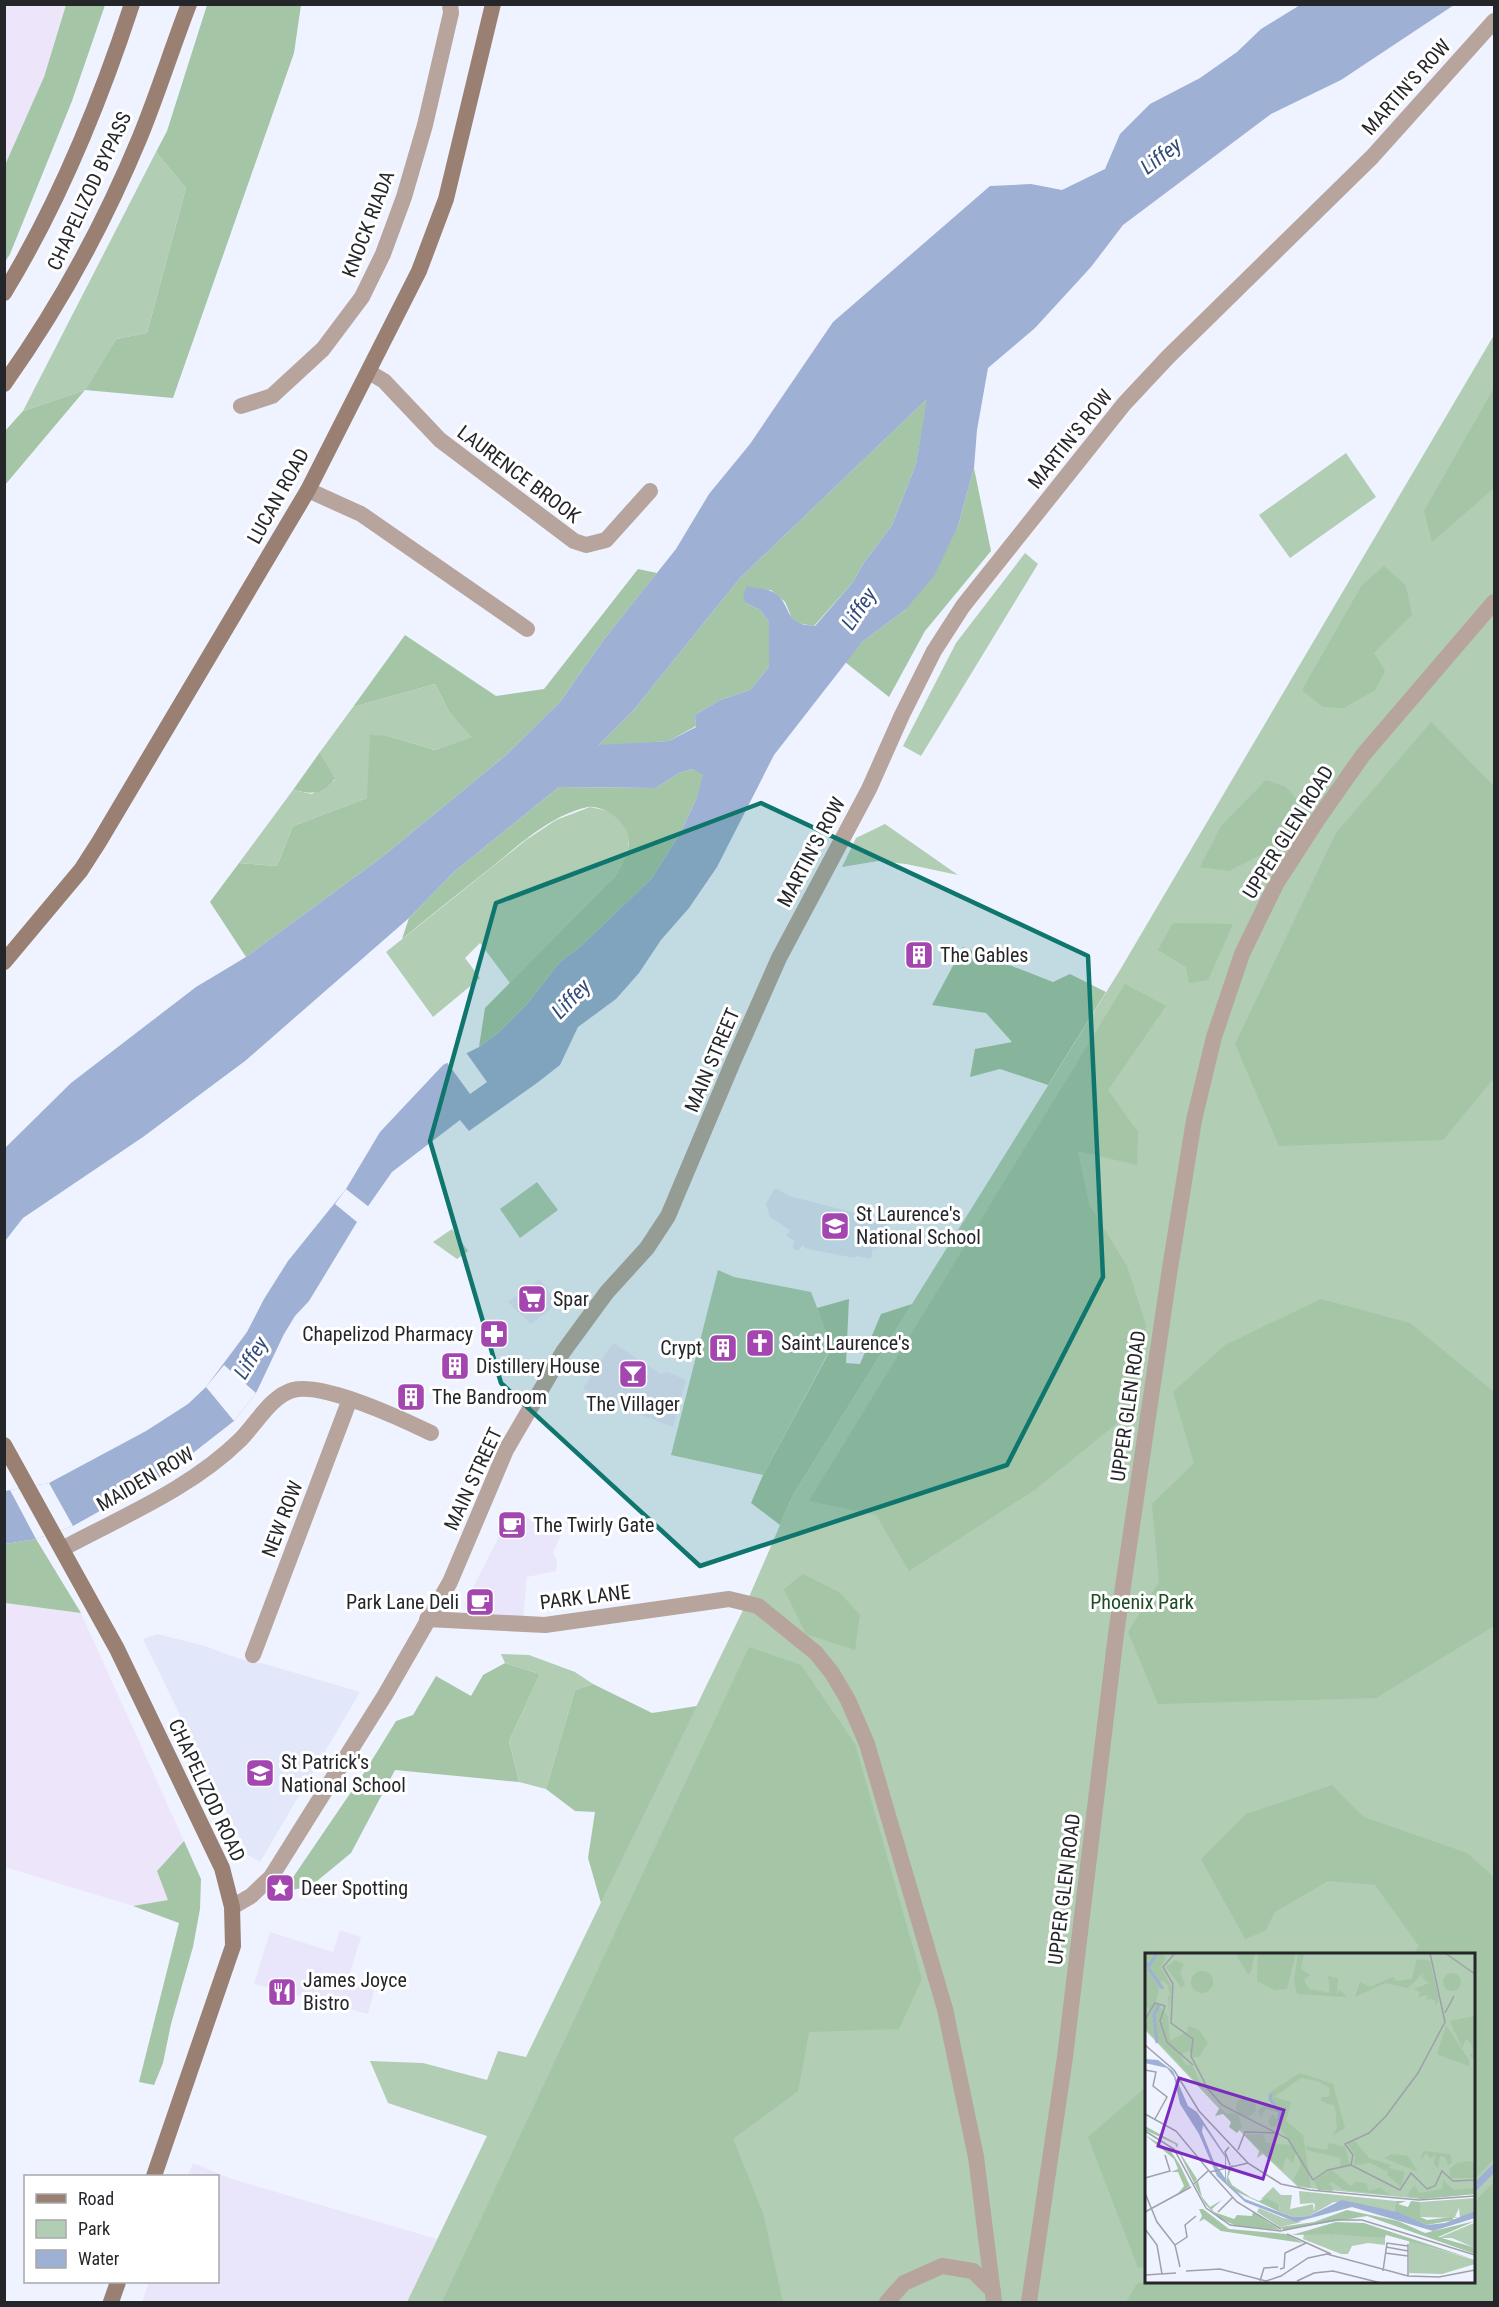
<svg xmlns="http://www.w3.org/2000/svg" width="1499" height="2307" viewBox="0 0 1499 2307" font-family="'Roboto Condensed',sans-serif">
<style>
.commercial{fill:#e9e6fc}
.industrial{fill:#ede5fa}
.built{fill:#e2e7fa}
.green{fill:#b1cdb3;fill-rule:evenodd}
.forest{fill:#a5c5a7}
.water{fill:#9eb0d3;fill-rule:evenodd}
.pier{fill:#eff3ff}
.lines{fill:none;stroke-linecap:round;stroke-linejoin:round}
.stream{stroke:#9eb0d3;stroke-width:7}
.minor{stroke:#b7a59d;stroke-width:16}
.tertiary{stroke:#b7a59d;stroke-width:16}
.secondary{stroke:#998073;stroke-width:16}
.marked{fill:#0f766e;fill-opacity:0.2;stroke:#0f766e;stroke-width:4.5;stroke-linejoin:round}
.labels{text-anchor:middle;stroke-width:6;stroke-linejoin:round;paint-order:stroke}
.street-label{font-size:20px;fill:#25262a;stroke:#fff}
.poi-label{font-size:20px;fill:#25262a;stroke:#fff;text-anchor:start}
.park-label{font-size:20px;fill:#1d4d25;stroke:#fff}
.water-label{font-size:21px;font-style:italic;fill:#334b7a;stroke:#fff}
.inset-river{fill:none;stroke:#9eb0d3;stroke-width:3}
.inset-road{fill:none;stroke:#9ea1aa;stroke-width:1.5}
.view{fill:#7b2cbf;fill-opacity:0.15;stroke:#7b2cbf;stroke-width:3}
.inset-edge{fill:none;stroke:#25262a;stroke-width:3}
</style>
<rect width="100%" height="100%" fill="#eff3ff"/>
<!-- commercial -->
<g class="commercial">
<polygon points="540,1279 557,1304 531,1324 508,1302"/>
<polygon points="613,1343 661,1374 667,1372 686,1380 673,1427 628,1410 583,1389"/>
<polygon points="512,1511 562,1533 553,1553 557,1560 556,1571 527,1577 523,1617 468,1612 464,1605"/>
<polygon points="340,1930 361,1937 348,1979 375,1987 368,2014 254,1984 270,1932 333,1952"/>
<polygon points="193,2163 232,2179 437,2239 407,2302 142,2302 149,2282 218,2282 218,2176 188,2176"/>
</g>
<!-- industrial -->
<g class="industrial">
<polygon points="5,5 66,5 44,77 5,165"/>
<polygon points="5,1603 81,1613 184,1841 157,1871 169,1900 133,1906 5,1867"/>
</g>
<!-- built -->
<g class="built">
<polygon points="775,1188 789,1196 887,1221 885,1234 880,1233 877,1249 873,1248 871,1259 856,1256 855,1258 807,1249 802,1245 798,1251 792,1247 795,1241 786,1236 790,1230 770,1217 766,1204"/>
<polygon points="157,1634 205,1646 240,1659 265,1664 360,1692 260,1862 248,1855 143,1639"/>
</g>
<!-- green -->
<g class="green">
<polygon points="156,152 186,188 147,333 116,339 85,390 23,411"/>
<path d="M1494 335V2302H407L487 2136 388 2103 370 2061 423 2063 487 2080 498 2051 526 2057 746 1604 793 1495 1120 970ZM1146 1954H1474V2282H1146Z"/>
<polygon points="1346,453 1376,497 1290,558 1259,515"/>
<polygon points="1025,553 1038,564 921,756 903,746 956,643"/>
<polygon points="435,684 449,712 473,737 435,750 388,736 367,798 293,826 277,866 239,863 293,790 312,794 335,780 320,752 353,707"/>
<polygon points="590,807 609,811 624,823 629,838 627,856 614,878 595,899 510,983 480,943 465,958 480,978 433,1017 386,952 526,840 556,820"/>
<polygon points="885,824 958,875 906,864 878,861 842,867 856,838"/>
<polygon points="537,1182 558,1210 520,1238 500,1209"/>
<polygon points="452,1229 468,1251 457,1259 433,1242"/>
<polygon points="718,1270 734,1277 811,1292 832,1346 763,1475 671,1455"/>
<polygon points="501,1654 529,1655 575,1672 593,1684 575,1690 546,1789 519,1782 509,1741 540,1674 505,1663"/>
</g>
<!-- forest -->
<g class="forest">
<polygon points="66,5 105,5 72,101 10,254 5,262 5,165 44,77"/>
<polygon points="207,5 301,5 294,53 173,398 85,390 5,485 5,431 23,411 85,390 116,339 147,333 186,188 156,152 167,131"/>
<polygon points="1494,388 1494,488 1432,542 1424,511"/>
<polygon points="928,398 916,464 892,525 863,564 853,582 814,626 797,623 792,618 785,602 771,590 755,589 746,603 760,610 769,622 769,667 750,690 720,700 695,715 696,726 669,741 598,746 633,711 740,578"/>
<polygon points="974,468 991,551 925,631 889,697 845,662 862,642 905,610 958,526"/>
<polygon points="1384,566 1406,586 1412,615 1374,653 1385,671 1375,690 1344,708 1323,707 1302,690 1362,585"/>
<polygon points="638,569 657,573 605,638 560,702 505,756 382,857 246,957 210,902 239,863 277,866 293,826 367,798 370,735 388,736 435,750 472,737 449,712 435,684 353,707 405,635 496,696 544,689"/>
<polygon points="1431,722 1494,786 1494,1078 1443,1140 1279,1146 1235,1044 1336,833"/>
<path d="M320 752 335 779C319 796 313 794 293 790Z"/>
<path d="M692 769 704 775 696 799 681 832 652 878 581 946 560 962 527 1004 499 1032 479 1047 485 1008 614 878C628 855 639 835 613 815 607 810 595 806 588 807 550 815 517 847 488 870 459 893 430 916 402 939L409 918 455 871 559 787 656 788 679 773Z"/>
<polygon points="1266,780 1286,787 1300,803 1276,847 1229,871 1200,867 1221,826"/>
<polygon points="1173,923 1233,924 1208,980 1189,983 1186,967 1158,950"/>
<polygon points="963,947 1053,982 1070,974 1106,992 1048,1085 1000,1069 970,1077 975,1049 1012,1042 986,1013 932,1005"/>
<polygon points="1125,984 1166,1006 1108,1090 1138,1132 1137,1165 1078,1151 1089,1204 1127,1266 1146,1325 1132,1411 1036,1489 909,1571 876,1515 809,1501"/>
<polygon points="849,1299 846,1363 860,1364 881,1314 912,1304 793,1495 780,1525 751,1503 763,1475 832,1347 817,1308"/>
<polygon points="1321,1299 1410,1323 1494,1392 1494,1626 1376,1698 1158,1704 1128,1632 1159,1582 1152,1504 1194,1463 1173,1392 1225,1345"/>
<polygon points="36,1539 81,1613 5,1603 5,1544"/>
<polygon points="803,1574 839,1592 860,1615 855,1650 806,1634 784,1589"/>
<polygon points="749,1647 801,1665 855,1744 922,1979 899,2029 809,2032 798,2091 733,2139 763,2213 783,2302 442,2302"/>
<polygon points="505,1663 540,1674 509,1741 519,1782 395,1770 351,1853 311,1886 283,1892 364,1773 396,1721 413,1715 436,1676 471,1696 483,1675"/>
<polygon points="593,1684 652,1713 697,1706 601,1903 588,1858 595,1812 575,1811 546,1789 575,1690"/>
<polygon points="1332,1785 1364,1817 1467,1853 1494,1877 1494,2159 1474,2180 1474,1954 1413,1954 1419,1946 1375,1885 1328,1881 1275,1912 1265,1931 1245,1939 1201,1859 1246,1814"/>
<polygon points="184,1841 201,1879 200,1909 193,1947 171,2024 163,2063 154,2085 139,2082 179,1923 133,1906 168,1900 157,1871"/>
<polygon points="1146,2087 1146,2266 1138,2268 1088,2137"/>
<polygon points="1494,2182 1494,2302 1126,2302 1137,2284 1146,2281 1474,2282 1474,2202"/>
</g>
<!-- water -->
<path class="water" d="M1300 5H1454L1341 80 1271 114 1123 225 1091 267 1035 328 988 368 977 430 974 468 958 526 934 576 905 610 862 642 774 755 717 867 689 908 661 940 639 973 616 999 578 1027 560 1065 537 1083 469 1131 460 1120 392 1172 357 1222 309 1301 295 1316 284 1334 256 1393 234 1421 166 1474 73 1526 36 1539 5 1544V1491L49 1483 146 1431 188 1404 206 1387 247 1332 264 1299 288 1261 346 1189 380 1132 443 1065 479 1047 499 1032 527 1004 560 962 581 946 652 878 681 832 696 799 703 775 692 769 679 773 656 788 559 787 455 871 409 918 245 1061 143 1137 23 1218 5 1241V1148L71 1083 196 987 246 957 382 857 505 756 560 702 605 638 676 549 709 494 750 444 833 322 990 186 1031 184 1062 190 1105 169 1120 134 1150 104 1200 78 1237 52 1261 29ZM927 399 916 464 892 525 863 564 853 582 815 626C808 625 800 625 796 621 785 613 787 598 771 591 764 588 755 589 747 586L743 597 746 603 760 610 769 622V667L750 690 720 700 695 715 696 727 669 741 599 745 633 711 740 578Z"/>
<!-- pier -->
<g class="pier">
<polygon points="465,1051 487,1082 470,1094 446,1061"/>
<polygon points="346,1189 369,1207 357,1222 335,1204"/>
<polygon points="224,1365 256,1393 234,1421 206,1387"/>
<polygon points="49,1483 73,1526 36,1539 10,1490"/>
</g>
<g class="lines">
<!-- stream -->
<polyline class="stream" points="1474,2188 1494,2168"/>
<!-- minor -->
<g class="minor">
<polyline points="369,372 384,381 440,440 574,541 586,545 606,540 650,491"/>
<polyline points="241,406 272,396 323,349 362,297 383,254 404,197 425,125 451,13 450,4"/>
<polyline points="308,490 361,514 527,629"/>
<path d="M62 1549C123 1516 190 1489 240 1440 256 1424 271 1396 293 1390 323 1382 402 1419 431 1433"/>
<polyline points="427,1619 545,1625 729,1599 758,1606 816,1653 832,1673 848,1700 867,1744 945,2009 976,2157 994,2302"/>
<polyline points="253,1655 350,1399"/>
<polyline points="887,2302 904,2283 942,2266 973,2271 993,2291"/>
<polyline points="1029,2302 1065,2057 1116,1634 1170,1268 1194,1120 1214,1037 1242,954 1276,884 1318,819 1363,755 1494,602"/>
</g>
<!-- tertiary -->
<polyline class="tertiary" points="232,1907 251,1896 271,1877 385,1695 450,1582 506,1450 563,1352 607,1292 647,1248 668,1216 733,1062 779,958 869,789 902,715 934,651 963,606 1124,404 1168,357 1372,157 1494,21"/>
<!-- secondary -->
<g class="secondary">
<path d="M4 293C59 203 99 105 132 4"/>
<path d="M4 384C59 307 104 224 140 137 158 93 172 48 189 4"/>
<polyline points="4,962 81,870 99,842 308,490 419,271 446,199 493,4"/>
<polyline points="4,1445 117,1649 222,1868 232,1907 233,1946 154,2176"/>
<polyline points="111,2302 118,2282"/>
</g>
</g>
<!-- marked area -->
<path class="marked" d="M761 803 1088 956 1103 1277 1007 1465 700 1566 501 1383 430 1141 496 903Z"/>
<!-- icons -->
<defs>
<g id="building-square" transform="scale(1.5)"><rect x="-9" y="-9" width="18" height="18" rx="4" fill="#a446b0" stroke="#fff"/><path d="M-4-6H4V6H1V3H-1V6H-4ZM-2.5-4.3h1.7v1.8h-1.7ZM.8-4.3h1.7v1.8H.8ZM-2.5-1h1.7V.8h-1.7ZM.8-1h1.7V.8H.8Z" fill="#fff"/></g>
<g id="school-square" transform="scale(1.5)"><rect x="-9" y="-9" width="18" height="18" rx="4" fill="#a446b0" stroke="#fff"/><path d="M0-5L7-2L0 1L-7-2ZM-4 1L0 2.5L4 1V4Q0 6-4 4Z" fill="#fff"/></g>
<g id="supermarket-square" transform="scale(1.5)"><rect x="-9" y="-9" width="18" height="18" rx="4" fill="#a446b0" stroke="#fff"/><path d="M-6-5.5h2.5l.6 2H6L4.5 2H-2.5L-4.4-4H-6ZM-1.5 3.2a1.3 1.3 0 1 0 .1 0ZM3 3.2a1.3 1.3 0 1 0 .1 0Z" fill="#fff"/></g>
<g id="pharmacy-square" transform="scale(1.5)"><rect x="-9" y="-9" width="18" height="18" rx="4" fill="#a446b0" stroke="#fff"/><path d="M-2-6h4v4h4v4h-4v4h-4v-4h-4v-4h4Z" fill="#fff"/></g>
<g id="church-square" transform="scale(1.5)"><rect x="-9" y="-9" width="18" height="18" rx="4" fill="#a446b0" stroke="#fff"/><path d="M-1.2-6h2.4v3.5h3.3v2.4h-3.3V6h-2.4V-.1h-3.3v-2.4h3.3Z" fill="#fff"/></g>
<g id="bar-square" transform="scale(1.5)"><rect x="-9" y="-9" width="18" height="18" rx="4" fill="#a446b0" stroke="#fff"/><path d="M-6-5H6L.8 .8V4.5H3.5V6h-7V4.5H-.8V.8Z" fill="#fff"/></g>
<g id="cafe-square" transform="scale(1.5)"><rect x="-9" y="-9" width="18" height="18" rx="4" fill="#a446b0" stroke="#fff"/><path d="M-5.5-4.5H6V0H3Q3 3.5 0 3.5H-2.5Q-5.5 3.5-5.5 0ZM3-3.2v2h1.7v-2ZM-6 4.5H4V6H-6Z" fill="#fff"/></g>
<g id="sight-square" transform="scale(1.5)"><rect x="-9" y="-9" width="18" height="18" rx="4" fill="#a446b0" stroke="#fff"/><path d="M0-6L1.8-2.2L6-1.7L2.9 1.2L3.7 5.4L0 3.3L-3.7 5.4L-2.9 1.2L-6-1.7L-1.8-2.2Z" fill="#fff"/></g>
<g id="restaurant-square" transform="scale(1.5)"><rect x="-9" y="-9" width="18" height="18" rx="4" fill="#a446b0" stroke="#fff"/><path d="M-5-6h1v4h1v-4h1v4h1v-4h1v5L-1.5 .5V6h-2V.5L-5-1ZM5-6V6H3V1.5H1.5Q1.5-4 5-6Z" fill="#fff"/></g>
</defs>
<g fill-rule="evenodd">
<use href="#building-square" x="919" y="955"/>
<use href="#school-square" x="835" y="1226"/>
<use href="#supermarket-square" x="532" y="1299"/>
<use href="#pharmacy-square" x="494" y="1334"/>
<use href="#church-square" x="760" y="1343"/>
<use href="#building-square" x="723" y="1348"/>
<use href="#building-square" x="455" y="1366"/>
<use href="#bar-square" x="633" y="1374"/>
<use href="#building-square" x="411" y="1397"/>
<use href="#cafe-square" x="512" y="1525"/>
<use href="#cafe-square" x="480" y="1602"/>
<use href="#school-square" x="260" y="1773"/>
<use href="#sight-square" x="280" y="1888"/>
<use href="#restaurant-square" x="282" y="1992"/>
</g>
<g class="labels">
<!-- street labels -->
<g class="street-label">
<text transform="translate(1406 87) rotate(-48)" y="7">MARTIN'S ROW</text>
<text transform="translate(89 191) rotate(-65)" y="7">CHAPELIZOD BYPASS</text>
<text transform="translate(368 224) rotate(-69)" y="7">KNOCK RIADA</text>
<text transform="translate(1070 439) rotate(-51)" y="7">MARTIN'S ROW</text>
<text transform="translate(519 474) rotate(37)" y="7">LAURENCE BROOK</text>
<text transform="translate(278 496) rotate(-61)" y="7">LUCAN ROAD</text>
<text transform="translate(1288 832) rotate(-58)" y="7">UPPER GLEN ROAD</text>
<text transform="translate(811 852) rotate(-62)" y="7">MARTIN'S ROW</text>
<text transform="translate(712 1060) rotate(-67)" y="7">MAIN STREET</text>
<text transform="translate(1128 1406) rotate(-82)" y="7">UPPER GLEN ROAD</text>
<text transform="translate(145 1479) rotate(-30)" y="7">MAIDEN ROW</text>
<text transform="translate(473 1479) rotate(-65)" y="7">MAIN STREET</text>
<text transform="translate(282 1519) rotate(-69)" y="7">NEW ROW</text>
<text transform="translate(585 1597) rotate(-7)" y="7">PARK LANE</text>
<text transform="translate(207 1790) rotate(65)" y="7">CHAPELIZOD ROAD</text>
<text transform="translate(1064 1889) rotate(-83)" y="7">UPPER GLEN ROAD</text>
</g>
<!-- poi labels -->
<g class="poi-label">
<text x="940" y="962">The Gables</text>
<text x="856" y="1221">St Laurence's<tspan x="856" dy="23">National School</tspan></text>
<text x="553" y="1306">Spar</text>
<text x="473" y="1341" text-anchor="end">Chapelizod Pharmacy</text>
<text x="781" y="1350">Saint Laurence's</text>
<text x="702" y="1355" text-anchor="end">Crypt</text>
<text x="476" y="1373">Distillery House</text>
<text x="432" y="1404">The Bandroom</text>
<text x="633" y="1411" text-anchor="middle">The Villager</text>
<text x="533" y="1532">The Twirly Gate</text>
<text x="459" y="1609" text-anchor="end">Park Lane Deli</text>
<text x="281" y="1769">St Patrick's<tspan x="281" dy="23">National School</tspan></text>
<text x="301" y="1895">Deer Spotting</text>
<text x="303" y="1987">James Joyce<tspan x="303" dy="23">Bistro</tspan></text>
</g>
<!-- park labels -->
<g class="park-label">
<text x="1142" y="1609">Phoenix Park</text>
</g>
<!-- water labels -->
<g class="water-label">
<text transform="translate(1161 156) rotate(-38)" y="7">Liffey</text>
<text transform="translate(859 609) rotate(-56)" y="7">Liffey</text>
<text transform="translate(571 999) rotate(-46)" y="7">Liffey</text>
<text transform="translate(251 1358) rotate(-58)" y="7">Liffey</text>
</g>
</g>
<!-- overview -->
<g transform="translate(1145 1953)">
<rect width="330" height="330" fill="#eff3ff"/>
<path d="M0 0H330V241L276 246 153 234 118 201 112 205 114 198 0 77ZM128 234 136 242H147L145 256 168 251 169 259 170 251 168 250 155 251 154 238 251 248 249 258 189 249 164 263 148 264 135 259 134 252 116 246ZM330 245V258L315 265 314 255 310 264 314 265 275 264V249ZM114 255 138 265 157 269 135 274 112 259ZM330 265V295L307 285H293L329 270ZM202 280 240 285V292L223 290 207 293 203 301H196L158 286 159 281ZM264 288 330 307V311L297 321 264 320Z" fill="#b1cdb3"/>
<path d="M0 0H16L21 4 16 15 27 34 24 60 23 42 26 44 22 31 16 27 11 50 23 63 25 88 43 78V73L54 77 63 90 54 104H48L44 98 35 102 41 112H47L58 136 0 75 4 55H0ZM90 0H110L106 19 103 21ZM113 0H151L142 36 130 37 112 28ZM153 0H159L156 16 165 22 159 27 164 36 185 40 183 23 193 25 192 42 195 37 202 44 152 41 149 27ZM272 6 285 8 294 47 290 53V48L285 45 281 49 283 42 273 44 275 39 269 36 284 30 277 25 278 20 263 35 240 30 210 44 215 29 225 34 248 24 251 28 267 26ZM30 7 39 11 35 20 40 32 36 34 21 14ZM46 29a11 11 0 1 1 22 0a11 11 0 1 1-22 0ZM298 29a9 9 0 1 1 18 0a9 9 0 1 1-18 0ZM330 63V106L324 102 328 101 327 92 321 86 317 95 305 68ZM301 72 324 107V113L292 101ZM155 120 188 131 200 175 187 183 192 175 190 153 176 148V144H184L185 135 172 128 156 125 129 144 146 149 141 168 158 182 166 235 152 232 148 227 156 213 151 199 148 211 141 204 137 217 99 182 118 181 121 190 147 192 133 173 126 174 123 168 128 161 133 170 135 160 121 156 115 165 113 157 121 151 131 152 123 143 128 137ZM91 154a10 10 0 1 1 20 0a10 10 0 1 1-20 0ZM75 154 81 160 93 161 97 174 92 180 84 174 86 169 78 161 70 163ZM0 173 33 191 32 195 52 226 49 230 30 191 0 177ZM0 182 25 197 35 212 45 233 31 243 39 233 33 219H26L33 216 29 206ZM210 188 224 205 246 212 241 218 225 210 209 212 210 202 202 190ZM184 190 200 194 205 212 195 214 196 205 161 197V193L182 197ZM278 198 305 201 307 210 303 212 300 204 295 203 293 216 289 211 290 201 286 206 281 200 275 209ZM247 201 263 203 273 219 239 205ZM325 208 330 211V225H306L304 217 311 210ZM88 212 83 224 87 232 105 244 114 248 121 245 134 252 135 259 88 237 81 229 84 213ZM243 215 260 219 256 234 242 222ZM186 217 206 233 211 229 221 230 224 238 235 235 245 242 199 237 187 229 182 232H186L188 238 173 237 169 228ZM298 227 309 237 330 235V241L276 246 262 243 269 232 275 240 297 236ZM53 228 57 244 65 254 77 247 67 256 69 259 89 266 92 262 107 263 108 259 135 277 92 273 75 266 60 251 50 232ZM251 248H261L253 251 263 254 266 248 275 249V264L282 267 307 264 309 267 282 272 249 258ZM58 256 84 276 141 281 158 290 76 278 59 266 54 269 57 263 54 256ZM202 257 253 268 280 280 330 268 293 284 328 294 330 301 222 263 139 277 135 274 169 269ZM191 269 219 270 325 305 241 282 240 285 187 281 186 286V281L147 282Z" fill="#a5c5a7"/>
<path d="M0 106 13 107 28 118 43 153 52 159 81 203V229L100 246 148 264 164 263 197 247 253 259 282 272 300 270 330 258V265L288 278 207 254 151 269 100 249 72 223 54 181 35 151 29 124 22 115 0 110ZM58 172 80 204V225L69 209 57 179Z" fill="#9eb0d3" fill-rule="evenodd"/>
<path class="inset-river" d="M0 10 4 13 12 0M4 16 18 36M12 90 9 62 14 52M126 140 125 146 135 160 133 168"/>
<path class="inset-road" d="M30 0 18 14 28 31 26 70 48 86 46 103 63 136 77 152 143 186 168 227M300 0 330 21M300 60 309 43M0 66 10 50 20 53 15 68 22 89 48 112M0 92 29 117 54 158 103 210M0 117 11 119 8 133 22 144 10 166M0 161 31 178 65 219 103 210 136 231 165 237 274 247 330 243M0 178 29 196 61 255 85 272 135 278 190 267H217L330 302M84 194 80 199 85 212M93 197 100 179 131 180M206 212 208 202 200 191 224 180 241 163 273 120 300 69 285 0M206 212 255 237 266 220 282 236 290 233 297 218 308 228 330 227M65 219 92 249 136 276M0 225 25 218 20 202M168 227 183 217 206 212M49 231 64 217M0 240 12 269 30 292 35 314M0 259 46 234M73 259 88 244M0 276 12 292 17 321M142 281 186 301M263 291V323M30 292 42 284 40 272 51 263M241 294 263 298M240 300 263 303M135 316 139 315 140 300 161 290M41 318 75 316 121 328 136 323 163 305 182 301 263 323 294 324 330 317M238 318 242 290 263 293M0 322 31 320M115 328 119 315 133 314M152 328 169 320 188 318 236 330"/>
<path class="view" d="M34 125 139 157 118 226 13 193Z"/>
<rect width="330" height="330" class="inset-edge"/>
</g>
<!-- border -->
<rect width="1499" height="2307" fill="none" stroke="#25262a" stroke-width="12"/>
<!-- legend -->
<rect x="24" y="2175" width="195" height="108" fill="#ffffff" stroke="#a8a8aa" stroke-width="1.5"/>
<rect x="36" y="2194" width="30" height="9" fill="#998073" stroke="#a8a8aa" stroke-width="1.5"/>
<text x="78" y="2205" font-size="18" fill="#25262a">Road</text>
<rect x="36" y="2220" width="30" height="18" fill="#b1cdb3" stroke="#a8a8aa" stroke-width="1.5"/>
<text x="78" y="2235" font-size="18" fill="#25262a">Park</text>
<rect x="36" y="2250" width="30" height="18" fill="#9eb0d3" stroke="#a8a8aa" stroke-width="1.5"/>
<text x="78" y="2265" font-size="18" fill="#25262a">Water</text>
</svg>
